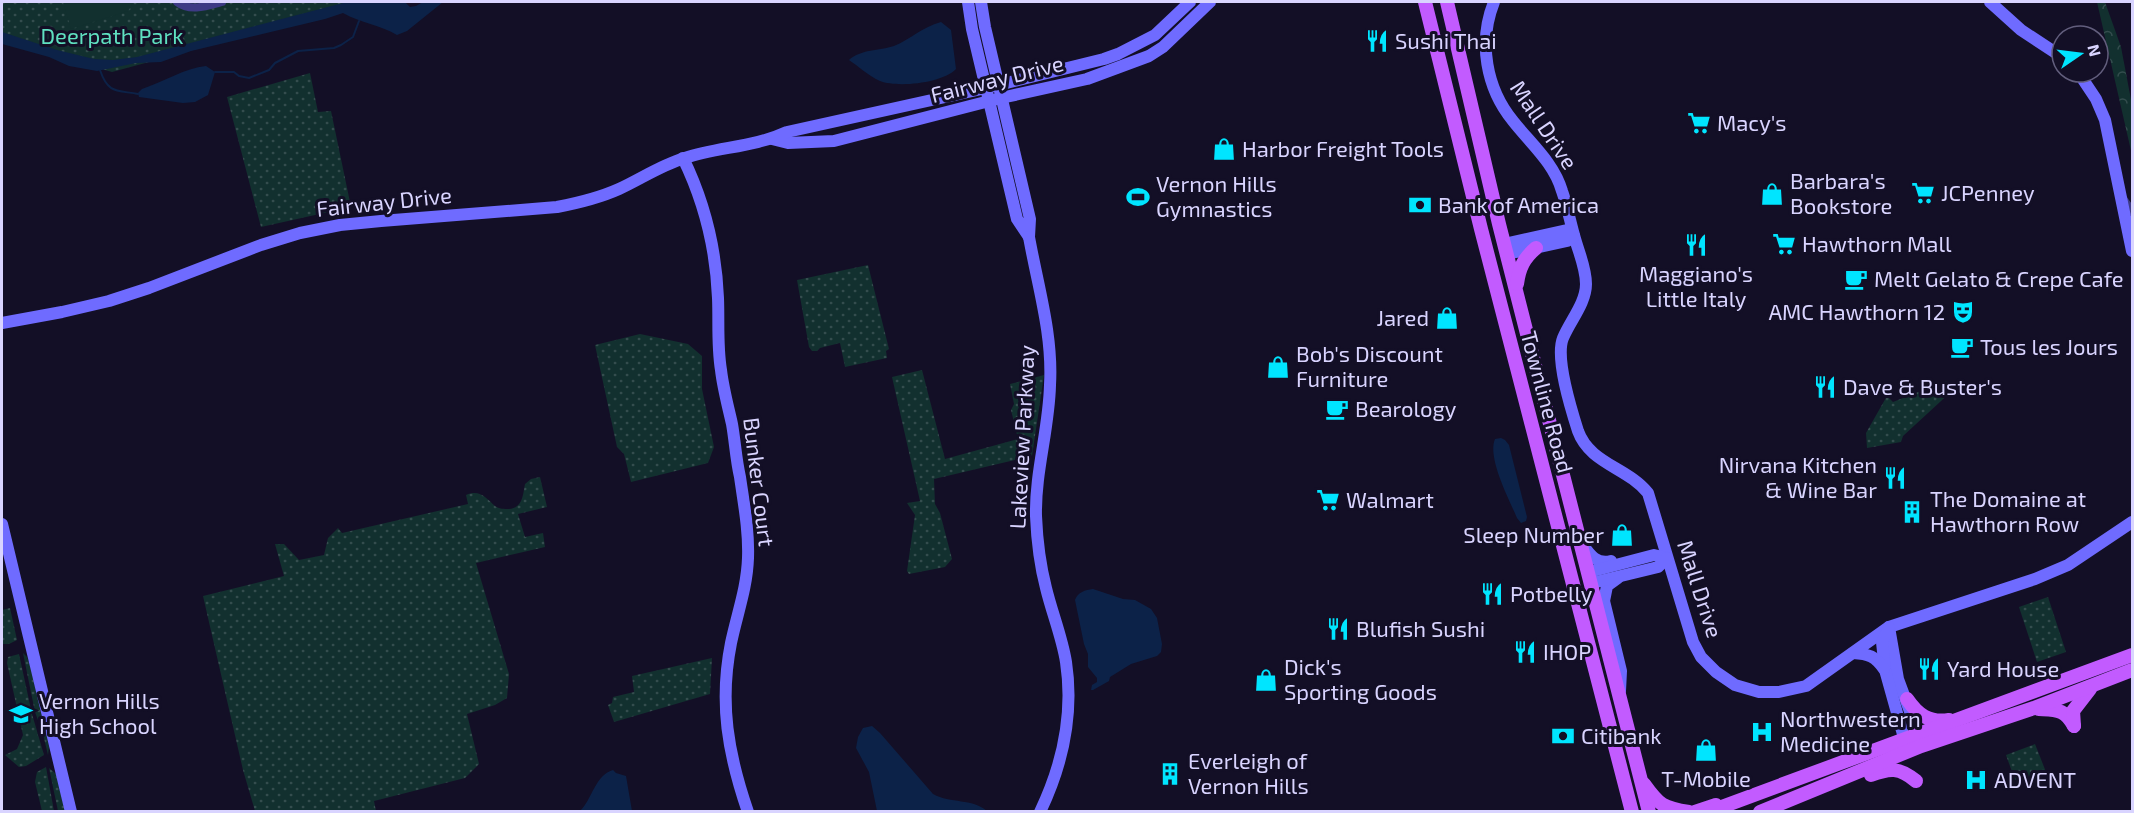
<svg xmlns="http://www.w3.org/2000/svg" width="2134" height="813" viewBox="0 0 2134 813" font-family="'Exo 2',sans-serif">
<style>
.green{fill:url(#green-dots)}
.forest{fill:url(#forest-crowns)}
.pitch{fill:#12302f}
.water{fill:#0c2248}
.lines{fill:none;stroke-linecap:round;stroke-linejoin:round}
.stream{stroke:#0c2248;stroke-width:2}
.street{stroke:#3d3a85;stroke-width:8}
.secondary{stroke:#6f6bff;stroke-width:12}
.primary{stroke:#c25bff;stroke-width:14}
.labels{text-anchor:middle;stroke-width:6;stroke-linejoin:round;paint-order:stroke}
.park-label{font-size:22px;fill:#5fe0c0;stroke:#130f26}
.poi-label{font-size:22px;fill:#d9d4ff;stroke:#130f26;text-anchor:start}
.street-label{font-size:22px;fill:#d9d4ff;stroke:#130f26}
</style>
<defs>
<pattern id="green-dots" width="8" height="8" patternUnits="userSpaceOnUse" patternTransform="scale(1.5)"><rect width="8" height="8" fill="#12302f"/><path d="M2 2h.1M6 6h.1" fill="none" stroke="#344d4e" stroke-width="1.8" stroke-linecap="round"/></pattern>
<pattern id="forest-crowns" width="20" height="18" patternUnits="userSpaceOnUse" patternTransform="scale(1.5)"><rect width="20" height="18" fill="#12302f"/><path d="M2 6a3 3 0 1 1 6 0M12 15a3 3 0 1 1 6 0" fill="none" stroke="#344d4e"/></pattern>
</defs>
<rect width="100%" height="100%" fill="#130f26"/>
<!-- green -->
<g class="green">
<polygon points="2,2 371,2 112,72 2,40"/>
<polygon points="310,73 318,112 331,111 351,207 261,227 227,97"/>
<polygon points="868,265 889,349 886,351 887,358 845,367 840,343 820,348 817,351 812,351 809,347 797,280"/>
<polygon points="640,334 688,344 702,356 702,389 714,447 708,463 631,482 624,454 617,447 595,345"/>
<polygon points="922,370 945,459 1018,439 1011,410 1014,404 1010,384 1044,375 1032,456 934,479 935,504 940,513 952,559 945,567 909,574 907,571 915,515 907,503 920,501 892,377"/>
<polygon points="1946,381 1953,390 1903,436 1901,442 1867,448 1866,433 1887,396 1893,402"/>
<path d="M540 477 547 507 518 514 525 537 543 533 545 547 476 563 509 674 507 698 495 705 467 714 479 764 465 778 374 801 376 811H255L243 770 203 596 284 576 275 544H284L299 560 324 555 328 538 338 528 342 533 468 504 466 495C480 489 486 498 495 506 499 509 504 509 509 509 523 508 523 494 525 484L531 479Z"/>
<polygon points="2048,597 2066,652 2037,662 2019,607"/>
<polygon points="10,608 17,640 9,644 2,644 2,610"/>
<polygon points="23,653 27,657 30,665 49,747 48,755 43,734 35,712"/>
<polygon points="19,654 32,714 44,755 26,766 19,767 5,755 17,749 23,735 7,663 8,657"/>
<polygon points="712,658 710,694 614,722 608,705 612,703 613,697 634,692 632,676"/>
<polygon points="2035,744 2046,772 2044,777 2015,780 2006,755"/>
<polygon points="46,767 54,811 42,811 35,782 37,772"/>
<polygon points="49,768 56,774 65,811 58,811"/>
</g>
<!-- forest -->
<polygon class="forest" points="2097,2 2105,2 2121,47 2132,105 2132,155"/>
<!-- pitch -->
<polygon class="pitch" points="63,2 130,2 132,5 128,11 71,29"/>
<!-- water -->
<g class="water">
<path d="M347 2H405L410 7 416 6 423 2H443L407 31 397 35C380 25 361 23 343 13L325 19 191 51 161 62 136 63 97 71 69 66 49 57 2 44V32L57 50 94 59 113 60 137 57Z"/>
<path d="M941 22 951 30 956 69C943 83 898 88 880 81 869 76 858 66 849 60 861 49 879 51 894 46 911 39 922 27 941 22Z"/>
<path d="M206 66 215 72 208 95 195 102 183 103 139 97 138 93 142 89C163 82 185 68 206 66Z"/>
<path d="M1501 438 1505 440 1509 445 1527 517 1526 521 1521 523 1517 518C1509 499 1487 458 1495 439Z"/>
<path d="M1093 589 1123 599 1135 600 1151 609 1157 618 1162 644 1161 652 1157 656 1131 664 1110 677 1109 681 1093 690H1091L1092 685 1097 682V678L1088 667V654L1084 644 1075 600C1078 592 1085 590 1093 589Z"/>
<path d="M872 726 880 733 933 794C951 804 972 798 987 811H877L869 772 856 748 858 737 863 728Z"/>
<path d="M613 770 616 773 626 776 632 811H580C592 800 595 775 613 770Z"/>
</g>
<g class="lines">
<!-- stream -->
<g class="stream">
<path d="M100 70C108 94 117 90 138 94"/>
<polyline points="215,72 234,72 239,76 249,78 269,70 275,63 298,51 334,48 341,45 353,37 359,21"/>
</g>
<!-- street -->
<g class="street">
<path d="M177 2C190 12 207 6 222 2"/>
<polyline points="2122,197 2132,211"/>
</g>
<!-- secondary -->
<g class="secondary">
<polyline points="968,2 972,29 1017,219 1029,237 1030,219 985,27 981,2"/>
<path d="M1494 2C1478 42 1486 88 1513 121 1531 144 1554 163 1562 191 1567 205 1570 221 1574 235 1578 251 1586 267 1586 284 1586 303 1570 321 1563 338 1555 358 1571 409 1578 431 1590 464 1627 467 1648 493L1693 642 1701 657 1716 672 1735 685 1759 692H1779L1806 686 1889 627 2035 579 2068 565 2132 522"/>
<polyline points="1990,2 2021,30 2062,57"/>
<polyline points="2078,72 2096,99 2105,120 2132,251"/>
<polyline points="772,139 788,143 834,141 1001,98 1087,79 1149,56 1163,47 1210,2"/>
<path d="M683 158C704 201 716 250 718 298 719 322 717 346 721 370 723 388 728 406 732 424 735 441 736 460 740 477 744 505 749 531 748 558 747 588 737 614 731 643 719 703 728 754 748 812"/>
<path d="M1029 237C1038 287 1053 335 1050 385 1049 429 1035 472 1036 516 1037 540 1040 565 1046 588 1052 613 1062 637 1066 662 1074 715 1063 764 1040 812"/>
<polyline points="1504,244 1567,230 1574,236 1567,241 1507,254"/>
<path d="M2 323 62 312 109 301 149 288 261 245 300 233 340 225 381 221 557 207C578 203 599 198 619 189 641 179 661 165 685 158 718 147 755 147 787 132L986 88 1104 59 1118 54 1155 35 1190 2"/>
<polyline points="2,524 71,812"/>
<path d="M1582 544C1590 555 1597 565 1611 561"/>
<polyline points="1589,572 1654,555 1667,558"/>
<polyline points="1618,578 1607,586 1604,601 1621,671 1620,691"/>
<polyline points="1592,583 1658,567 1667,558"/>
<polyline points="1889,627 1898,679 1918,733"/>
<polyline points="1889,628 1882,642 1885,670 1904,738"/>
<path d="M1853 653C1869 654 1875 656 1884 669"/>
</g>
<!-- primary -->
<g class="primary">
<polyline points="1425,2 1481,229 1632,812"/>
<polyline points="1447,2 1499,224 1649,812"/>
<path d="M1517 284C1519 268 1524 258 1536 248"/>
<path d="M1907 699C1918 715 1929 723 1949 720"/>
<path d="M2039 709C2057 710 2065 709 2074 726"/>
<polyline points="2074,726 2073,711 2090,689"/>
<path d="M1871 775C1890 768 1899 767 1916 781"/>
<path d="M1644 784C1659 805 1663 808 1689 812"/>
<polyline points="1695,812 1716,805"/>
<polyline points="1708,812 2132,655"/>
<polyline points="1760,812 1921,746 2034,708 2132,670"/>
</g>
</g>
<!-- icons -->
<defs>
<g id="restaurant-bare" transform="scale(1.8)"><path d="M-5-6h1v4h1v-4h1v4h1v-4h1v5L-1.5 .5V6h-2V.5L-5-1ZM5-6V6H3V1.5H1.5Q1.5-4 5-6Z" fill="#00e5ff" stroke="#130f26" stroke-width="2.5" paint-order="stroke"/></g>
<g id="supermarket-bare" transform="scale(1.8)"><path d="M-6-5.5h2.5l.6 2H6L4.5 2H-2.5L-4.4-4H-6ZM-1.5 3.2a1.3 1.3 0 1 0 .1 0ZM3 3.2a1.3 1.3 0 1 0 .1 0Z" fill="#00e5ff" stroke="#130f26" stroke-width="2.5" paint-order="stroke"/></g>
<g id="shop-bare" transform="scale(1.8)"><path d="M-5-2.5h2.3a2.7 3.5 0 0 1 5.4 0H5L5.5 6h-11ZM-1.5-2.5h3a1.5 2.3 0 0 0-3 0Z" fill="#00e5ff" stroke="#130f26" stroke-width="2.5" paint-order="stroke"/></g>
<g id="stadium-bare" transform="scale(1.8)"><path d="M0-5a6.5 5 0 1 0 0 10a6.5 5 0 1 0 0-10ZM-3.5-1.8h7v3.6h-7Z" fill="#00e5ff" stroke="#130f26" stroke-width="2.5" paint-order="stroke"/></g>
<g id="bank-bare" transform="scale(1.8)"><path d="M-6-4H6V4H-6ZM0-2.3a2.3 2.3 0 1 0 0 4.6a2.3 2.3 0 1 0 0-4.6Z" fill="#00e5ff" stroke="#130f26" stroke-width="2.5" paint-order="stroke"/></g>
<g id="cafe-bare" transform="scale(1.8)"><path d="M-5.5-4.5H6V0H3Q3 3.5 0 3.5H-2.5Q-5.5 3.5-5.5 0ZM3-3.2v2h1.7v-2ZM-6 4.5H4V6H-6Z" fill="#00e5ff" stroke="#130f26" stroke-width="2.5" paint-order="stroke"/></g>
<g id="theatre-bare" transform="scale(1.8)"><path d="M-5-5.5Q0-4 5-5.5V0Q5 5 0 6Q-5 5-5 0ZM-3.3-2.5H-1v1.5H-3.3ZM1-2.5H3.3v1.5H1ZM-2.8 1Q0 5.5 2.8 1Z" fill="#00e5ff" stroke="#130f26" stroke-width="2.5" paint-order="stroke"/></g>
<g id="building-bare" transform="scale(1.8)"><path d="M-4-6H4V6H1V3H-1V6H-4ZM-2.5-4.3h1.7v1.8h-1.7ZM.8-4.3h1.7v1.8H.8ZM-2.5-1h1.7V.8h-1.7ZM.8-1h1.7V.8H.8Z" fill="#00e5ff" stroke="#130f26" stroke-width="2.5" paint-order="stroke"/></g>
<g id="school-bare" transform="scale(1.8)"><path d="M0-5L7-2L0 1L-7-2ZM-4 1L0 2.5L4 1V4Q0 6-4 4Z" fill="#00e5ff" stroke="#130f26" stroke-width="2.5" paint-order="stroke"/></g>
<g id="hospital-bare" transform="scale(1.8)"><path d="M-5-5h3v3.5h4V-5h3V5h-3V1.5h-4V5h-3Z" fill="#00e5ff" stroke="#130f26" stroke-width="2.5" paint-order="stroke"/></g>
</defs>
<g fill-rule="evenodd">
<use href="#restaurant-bare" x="1377" y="41"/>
<use href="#supermarket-bare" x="1699" y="123"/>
<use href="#shop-bare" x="1224" y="149"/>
<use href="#supermarket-bare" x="1923" y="193"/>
<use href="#shop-bare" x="1772" y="194"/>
<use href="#stadium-bare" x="1138" y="197"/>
<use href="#bank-bare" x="1420" y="205"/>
<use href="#supermarket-bare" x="1784" y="244"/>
<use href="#restaurant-bare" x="1696" y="245"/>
<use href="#cafe-bare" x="1856" y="279"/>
<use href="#theatre-bare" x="1963" y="312"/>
<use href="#shop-bare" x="1447" y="318"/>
<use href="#cafe-bare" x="1962" y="347"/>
<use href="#shop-bare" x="1278" y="367"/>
<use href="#restaurant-bare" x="1825" y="387"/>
<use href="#cafe-bare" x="1337" y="409"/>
<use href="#restaurant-bare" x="1895" y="478"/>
<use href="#supermarket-bare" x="1328" y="500"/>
<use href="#building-bare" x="1912" y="512"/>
<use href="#shop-bare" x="1622" y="535"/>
<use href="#restaurant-bare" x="1492" y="594"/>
<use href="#restaurant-bare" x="1338" y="629"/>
<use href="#restaurant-bare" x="1525" y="652"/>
<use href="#restaurant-bare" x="1929" y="669"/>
<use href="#shop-bare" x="1266" y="680"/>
<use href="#school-bare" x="21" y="714"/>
<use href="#hospital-bare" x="1762" y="732"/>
<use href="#bank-bare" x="1563" y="736"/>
<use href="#shop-bare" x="1706" y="750"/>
<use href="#building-bare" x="1170" y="774"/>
<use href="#hospital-bare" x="1976" y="780"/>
</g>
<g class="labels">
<!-- park labels -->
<g class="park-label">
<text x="112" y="44">Deerpath Park</text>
</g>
<!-- poi labels -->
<g class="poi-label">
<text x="1395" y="49">Sushi Thai</text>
<text x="1717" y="131">Macy's</text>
<text x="1242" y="157">Harbor Freight Tools</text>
<text x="1790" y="189">Barbara's<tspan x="1790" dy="25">Bookstore</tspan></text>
<text x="1156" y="192">Vernon Hills<tspan x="1156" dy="25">Gymnastics</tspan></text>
<text x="1941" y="201">JCPenney</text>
<text x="1438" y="213">Bank of America</text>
<text x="1802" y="252">Hawthorn Mall</text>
<text x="1696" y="282" text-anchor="middle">Maggiano's<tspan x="1696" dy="25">Little Italy</tspan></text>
<text x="1874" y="287">Melt Gelato &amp; Crepe Cafe</text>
<text x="1945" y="320" text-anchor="end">AMC Hawthorn 12</text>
<text x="1429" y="326" text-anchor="end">Jared</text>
<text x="1980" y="355">Tous les Jours</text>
<text x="1296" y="362">Bob's Discount<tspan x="1296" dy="25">Furniture</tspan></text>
<text x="1843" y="395">Dave &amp; Buster's</text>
<text x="1355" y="417">Bearology</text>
<text x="1877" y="473" text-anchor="end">Nirvana Kitchen<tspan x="1877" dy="25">&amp; Wine Bar</tspan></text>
<text x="1930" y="507">The Domaine at<tspan x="1930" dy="25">Hawthorn Row</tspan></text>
<text x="1346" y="508">Walmart</text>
<text x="1604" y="543" text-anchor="end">Sleep Number</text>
<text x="1510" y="602">Potbelly</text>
<text x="1356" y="637">Blufish Sushi</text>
<text x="1543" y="660">IHOP</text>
<text x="1284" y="675">Dick's<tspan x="1284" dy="25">Sporting Goods</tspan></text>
<text x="1947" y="677">Yard House</text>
<text x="39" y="709">Vernon Hills<tspan x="39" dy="25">High School</tspan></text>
<text x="1780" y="727">Northwestern<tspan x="1780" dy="25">Medicine</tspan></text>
<text x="1581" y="744">Citibank</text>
<text x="1188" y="769">Everleigh of<tspan x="1188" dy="25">Vernon Hills</tspan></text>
<text x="1706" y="787" text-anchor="middle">T-Mobile</text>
<text x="1994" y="788">ADVENT</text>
</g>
<!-- street labels -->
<g class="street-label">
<text transform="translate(997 79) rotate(-14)" y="8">Fairway Drive</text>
<text transform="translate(1544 125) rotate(56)" y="8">Mall Drive</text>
<text transform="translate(384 202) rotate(-6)" y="8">Fairway Drive</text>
<text transform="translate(1547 402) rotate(75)" y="8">Townline Road</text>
<text transform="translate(1022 437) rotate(-87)" y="8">Lakeview Parkway</text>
<text transform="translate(759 482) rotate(83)" y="8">Bunker Court</text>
<text transform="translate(1700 589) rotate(72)" y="8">Mall Drive</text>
</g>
</g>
<!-- border -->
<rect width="2134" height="813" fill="none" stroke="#d9d4ff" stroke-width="6"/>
<!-- north arrow -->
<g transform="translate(2080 54) rotate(76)"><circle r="28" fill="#130f26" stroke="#625e7d" stroke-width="1.5"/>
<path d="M0-4.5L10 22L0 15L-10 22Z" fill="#00e5ff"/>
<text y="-9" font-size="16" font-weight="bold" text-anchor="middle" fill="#d9d4ff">N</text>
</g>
</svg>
